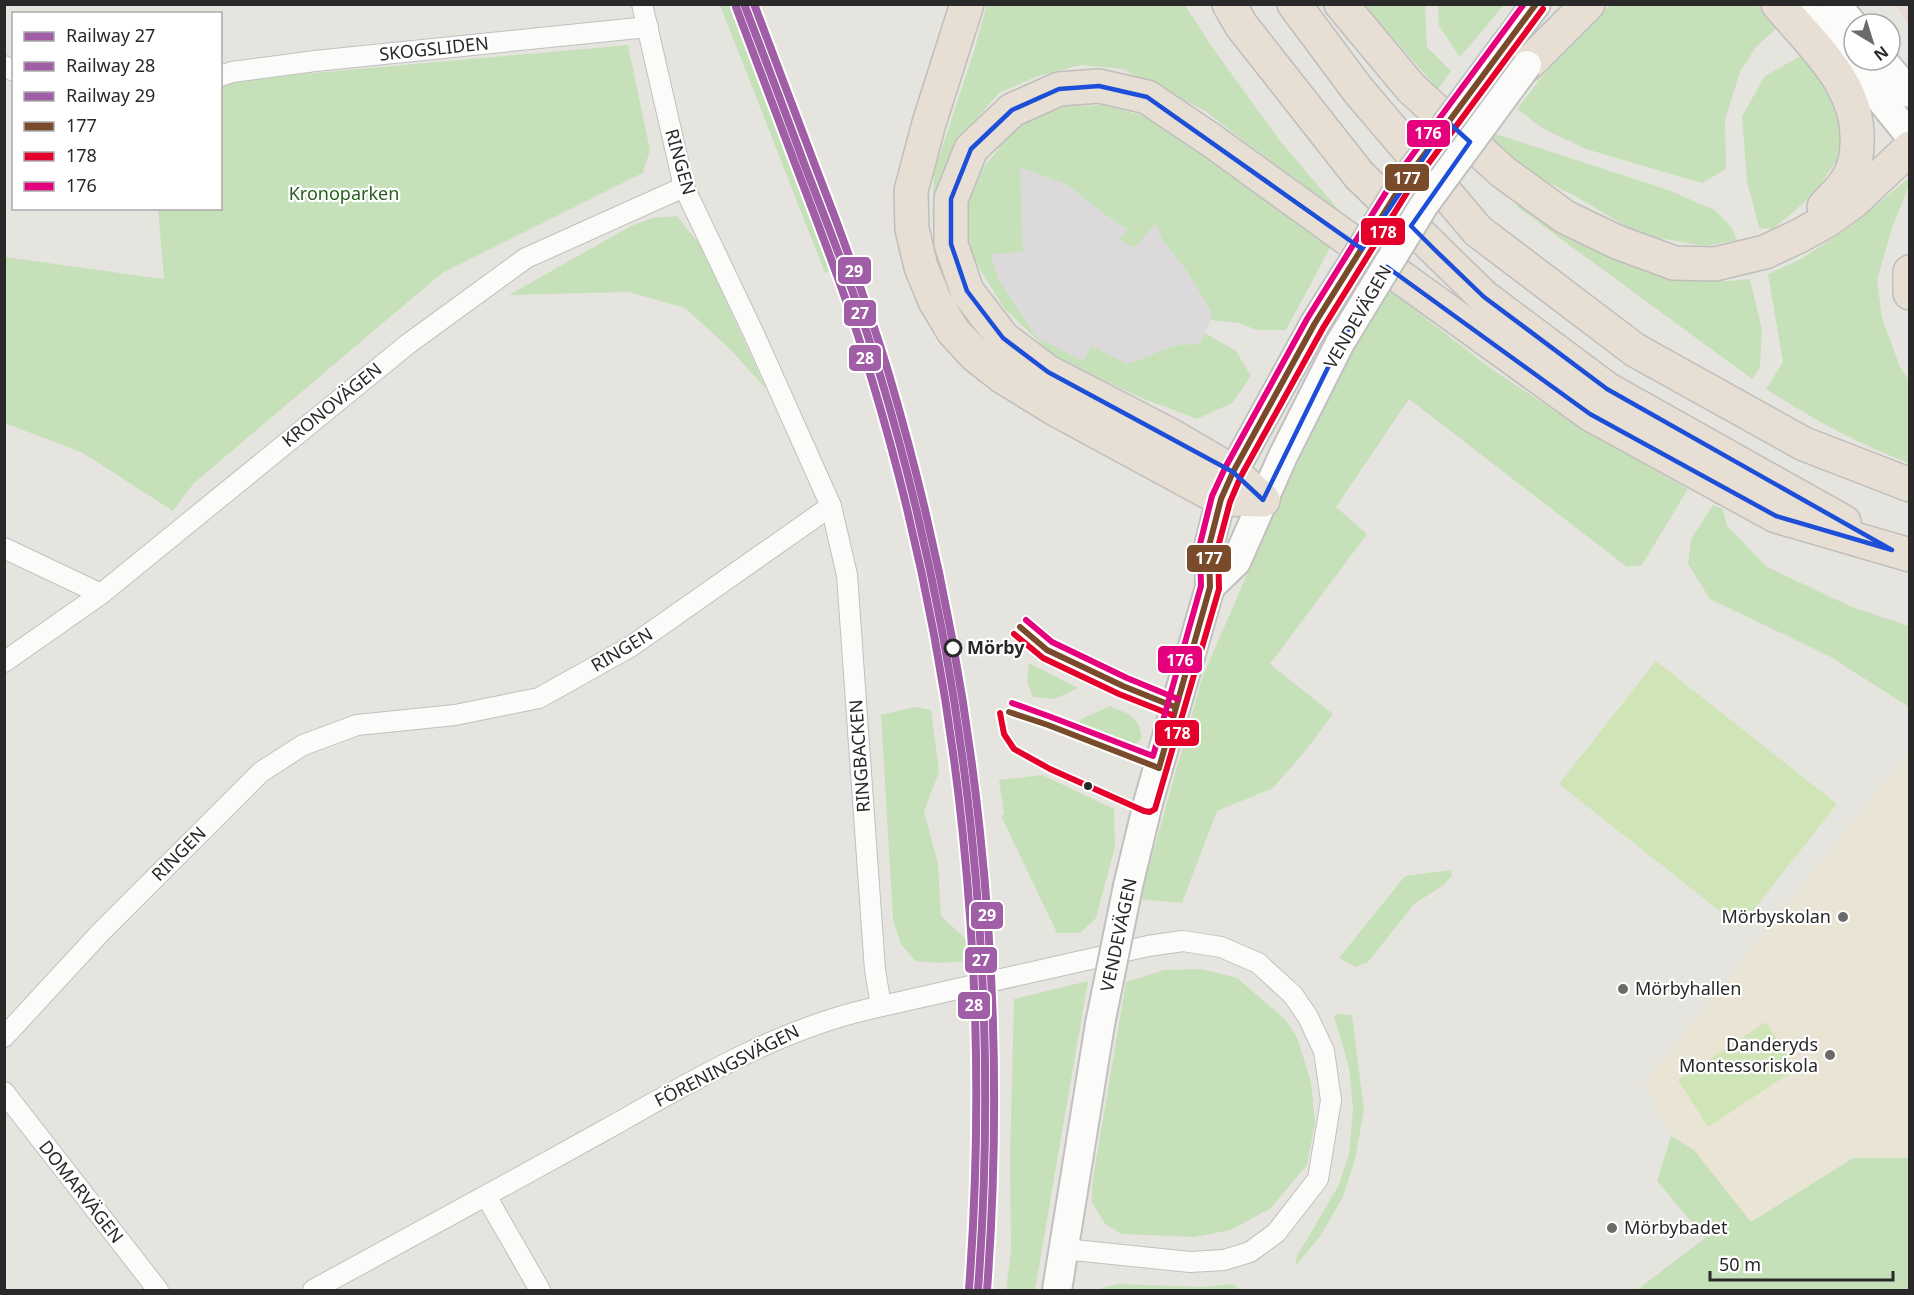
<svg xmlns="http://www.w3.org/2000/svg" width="1914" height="1295" viewBox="0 0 1914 1295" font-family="'Noto Sans',sans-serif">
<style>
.industrial{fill:#dbd9da}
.education{fill:#e9e4d4}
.medical{fill:#e8dad7}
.green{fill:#c6e1b9}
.pitch{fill:#cfe5b7}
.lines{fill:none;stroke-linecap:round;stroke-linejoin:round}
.street-casing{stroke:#c0c0c0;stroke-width:22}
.secondary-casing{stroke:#c0c0c0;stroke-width:32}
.highway-casing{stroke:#bfbebc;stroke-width:36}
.street{stroke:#fbfbfa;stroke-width:20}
.secondary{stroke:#fbfbfa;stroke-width:28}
.highway{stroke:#e7ded4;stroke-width:33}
.secondary-bridge-casing{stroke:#c0c0c0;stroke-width:32;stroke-linecap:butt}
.secondary-bridge{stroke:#fbfbfa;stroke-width:28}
.bus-1-casing{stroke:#fff;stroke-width:10}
.bus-2-casing{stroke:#fff;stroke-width:10}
.bus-3-casing{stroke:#fff;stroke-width:10}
.bus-1{stroke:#7a4b2a;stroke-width:6}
.bus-2{stroke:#e4002b;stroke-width:6}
.bus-3{stroke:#e5007d;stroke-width:6}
.rail-1-casing{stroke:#fff;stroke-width:12}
.rail-2-casing{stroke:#fff;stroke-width:12}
.rail-3-casing{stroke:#fff;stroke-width:12}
.rail-1{stroke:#a05ea6;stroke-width:8}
.rail-2{stroke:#a05ea6;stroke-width:8}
.rail-3{stroke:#a05ea6;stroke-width:8}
.marked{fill:none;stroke:#1d4ed8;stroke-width:4.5;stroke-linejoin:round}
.stop-dot{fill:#fff;stroke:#292929;stroke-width:3}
.bus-dot{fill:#292929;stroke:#fff;stroke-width:2}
.poi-dot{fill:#6b6a68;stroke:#fff;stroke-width:2}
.labels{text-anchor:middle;stroke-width:4.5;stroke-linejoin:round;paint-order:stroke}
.street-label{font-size:18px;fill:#292929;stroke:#fff}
.park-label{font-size:18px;fill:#26611e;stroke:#fff}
.stop-label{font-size:18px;font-weight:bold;fill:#292929;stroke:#fff;text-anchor:start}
.poi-label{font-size:18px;fill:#292929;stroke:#fff;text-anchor:end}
.line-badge{stroke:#fff;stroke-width:2}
.badge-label{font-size:16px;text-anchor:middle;font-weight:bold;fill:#fff}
</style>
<rect width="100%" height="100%" fill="#e6e4de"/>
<!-- industrial -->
<polygon class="industrial" points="1020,167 1068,185 1104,214 1127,230 1134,248 1156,222 1163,241 1186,270 1213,314 1200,344 1176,345 1128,364 1091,346 1084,361 1037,338 999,280 990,253 1023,252"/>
<!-- education -->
<polygon class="education" points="1909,752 1909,1158 1853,1158 1751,1222 1694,1150 1671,1136 1645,1083"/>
<!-- medical -->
<polygon class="medical" points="1896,5 1909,5 1909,26"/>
<!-- green -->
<g class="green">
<polygon points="987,4 1185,5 1210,44 1280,141 1349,222 1205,111 1122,69 1081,65 1038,76 999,93 970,126 945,173 932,222 934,172 974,51"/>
<polygon points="720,5 731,5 832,269 825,273"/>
<polygon points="1364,5 1425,5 1427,47 1451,71 1438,89"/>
<polygon points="1438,5 1438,4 1504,5 1460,57 1439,26"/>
<polygon points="1610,5 1757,5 1779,26 1756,47 1740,72 1725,120 1726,169 1702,183 1586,149 1542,128 1517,109 1555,60"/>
<polygon points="628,45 650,150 643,173 442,273 194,483 173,511 83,453 5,423 4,257 164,279 158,209 220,208 221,85 245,79"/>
<polygon points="1804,54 1820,73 1842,121 1843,151 1814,194 1773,229 1759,228 1747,181 1742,116 1765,76"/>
<polygon points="1103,105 1166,122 1331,246 1286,330 1257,330 1238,323 1210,320 1212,313 1186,270 1163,241 1156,223 1134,248 1119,239 1127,229 1104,214 1068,185 1020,167 1023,252 990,254 999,280 1037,338 1084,361 1091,346 1128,364 1176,345 1200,344 1205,333 1236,351 1251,376 1232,403 1197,419 1139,397 1057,359 1004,308 970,253 967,204 983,168 1016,127 1056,107"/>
<polygon points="1496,134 1668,190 1715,210 1732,228 1737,240 1706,246 1640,235 1577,197 1521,169 1486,143"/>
<path d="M1909 178V185L1891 231 1877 280 1882 318 1900 367 1909 380V463C1857 444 1813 419 1766 389L1783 362 1768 274 1801 259 1850 227Z"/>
<polygon points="1521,202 1563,232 1618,261 1681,281 1730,281 1750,279 1762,330 1760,367 1752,379 1516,206"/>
<polygon points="677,216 701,246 766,389 730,349 685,308 629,292 509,295 631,226 652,218"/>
<polygon points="1386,288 1493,370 1584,430 1688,489 1642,565 1627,567 1409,399 1336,507 1367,534 1270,664 1333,714 1306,750 1273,788 1217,811 1182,903 1140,899 1202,678 1340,360"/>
<polygon points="1713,505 1723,509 1727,526 1767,567 1852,607 1909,626 1909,707 1829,656 1710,599 1688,564 1691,539"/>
<polygon points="1029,663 1078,688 1055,699 1033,697 1027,681"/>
<path d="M1110 706C1128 714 1139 715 1142 738L1136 744 1129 748 1084 732 1079 725 1081 719Z"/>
<polygon points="915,707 931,710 939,772 924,811 938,864 941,916 969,942 973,961 939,963 915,961 901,944 893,920 881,715"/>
<polygon points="1042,775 1114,809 1115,847 1096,918 1080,933 1057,933 1001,816 1004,814 999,780"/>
<polygon points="1451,870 1452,875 1444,885 1414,904 1368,962 1355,967 1339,958 1405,876"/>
<polygon points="1202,969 1237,978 1286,1020 1297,1037 1311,1082 1315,1123 1307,1165 1271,1208 1231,1230 1194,1237 1122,1234 1105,1224 1092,1202 1092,1184 1126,982 1164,970"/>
<polygon points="1088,981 1035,1290 1006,1290 1011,1250 1010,1158 1014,999"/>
<polygon points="1340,1014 1352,1015 1364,1110 1355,1159 1343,1197 1320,1236 1295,1267 1297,1256 1339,1185 1349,1154 1353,1108 1349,1068 1334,1016"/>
<polygon points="1671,1136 1694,1150 1751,1222 1853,1158 1909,1158 1909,1290 1637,1290 1705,1238 1657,1181"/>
<polygon points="1118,1284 1201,1287 1232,1284 1241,1290 1094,1290"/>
</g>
<!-- pitch -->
<g class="pitch">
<polygon points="1656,661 1837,804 1740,927 1559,784"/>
<polygon points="1766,1022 1796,1069 1708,1127 1678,1080"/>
</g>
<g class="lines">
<!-- street casing -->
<g class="street-casing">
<g id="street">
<polyline points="4,66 14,71"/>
<polyline points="220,76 232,72 315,61 648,27"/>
<polyline points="831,506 847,575 875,970 881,1006"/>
<polyline points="4,548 101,594"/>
<polyline points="4,662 101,594 408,344 526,258 684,187"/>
<polyline points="4,1037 100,933 261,772 303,745 357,725 455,715 539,698 630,647 831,506 754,334 684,187 642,4"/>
<polyline points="4,1092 158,1290"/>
<polyline points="486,1196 540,1290"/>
<path d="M313 1290C410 1237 508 1184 605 1130 689 1083 774 1031 869 1009L1148 946 1183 941 1221 947 1258 963 1293 995 1308 1017 1324 1051 1331 1100 1318 1179 1276 1233 1250 1252 1224 1260 1190 1262 1064 1249"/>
</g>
</g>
<!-- secondary casing -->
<g class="secondary-casing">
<g id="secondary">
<polyline points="1801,4 1833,40 1910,136"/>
<polyline points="1836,4 1854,26"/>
<polyline points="1500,52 1536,4"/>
<polyline points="1882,60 1910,93"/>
<polyline points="1210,587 1236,562 1283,456 1340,343"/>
<polyline points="1128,886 1148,803 1210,587 1209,546 1221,499 1233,472 1315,323"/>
<polyline points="1057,1290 1100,1024"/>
</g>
</g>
<!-- highway casing -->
<g class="highway-casing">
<g id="highway">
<polyline points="967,4 929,123 911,191 912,229 921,267 935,301 953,331 975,355 1003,377 1055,409 1221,499 1263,500"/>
<polyline points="1229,4 1241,25 1359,175 1484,297 1607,389 1844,522"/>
<polyline points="1294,4 1358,90 1478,231 1635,350 1804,444 1910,485"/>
<polyline points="1341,4 1411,88 1503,172 1565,217 1617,242 1674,263 1715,264 1765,252 1799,236 1828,220 1853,202 1910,148"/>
<path d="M1778 4C1812 45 1861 86 1857 144 1857 157 1853 172 1845 183 1839 192 1831 199 1824 207"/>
<polyline points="1527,65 1588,4"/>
<polyline points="1910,272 1910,293"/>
<polyline points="1263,500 1233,472 1172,436 1048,372 1003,338 967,291 951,244 951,199 971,149 1012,110 1059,89 1099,86 1147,97 1211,140 1590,414 1776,516 1910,555"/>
</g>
</g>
<!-- street -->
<use href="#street" class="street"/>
<!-- secondary -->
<use href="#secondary" class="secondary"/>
<!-- highway -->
<use href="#highway" class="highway"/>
<!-- secondary-bridge casing -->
<g class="secondary-bridge-casing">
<g id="secondary-bridge">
<polyline points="1315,323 1401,186 1500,52"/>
<polyline points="1340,343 1424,205 1527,65"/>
<polyline points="1100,1024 1128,886"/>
</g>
</g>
<!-- secondary-bridge -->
<use href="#secondary-bridge" class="secondary-bridge"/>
<!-- bus-1 casing -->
<g class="bus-1-casing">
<g id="bus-1">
<polyline points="1020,627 1047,650 1123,686 1175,707"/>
<polyline points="1009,712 1048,725 1159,768"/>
<polyline points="1159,768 1210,587 1209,546 1221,499 1233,472 1315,323 1401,186 1536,4"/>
</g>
</g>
<!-- bus-2 casing -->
<g class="bus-2-casing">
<g id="bus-2">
<polyline points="1014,634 1043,658 1119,694 1172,715"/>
<polyline points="1000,713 1004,734 1014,749 1050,769 1144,811 1150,812 1155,809 1219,589 1218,547 1230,502 1241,476 1323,328 1408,191 1543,9"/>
</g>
</g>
<!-- bus-3 casing -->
<g class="bus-3-casing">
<g id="bus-3">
<polyline points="1026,620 1052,642 1127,678 1178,699"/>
<polyline points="1012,703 1051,717 1153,756 1201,586 1200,544 1212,496 1225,468 1307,319 1393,181 1524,4"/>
</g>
</g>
<!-- bus-1 -->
<use href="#bus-1" class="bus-1"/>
<!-- bus-2 -->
<use href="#bus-2" class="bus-2"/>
<!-- bus-3 -->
<use href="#bus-3" class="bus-3"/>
<!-- rail-1 casing -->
<g class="rail-1-casing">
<path id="rail-1" d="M744 4C765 58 785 112 805 166 832 236 860 306 881 378 969 673 1001 983 978 1290"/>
</g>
<!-- rail-2 casing -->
<g class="rail-2-casing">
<path id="rail-2" d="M736 7C757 63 778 119 799 174 825 242 851 310 872 380 961 674 992 984 969 1289"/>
</g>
<!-- rail-3 casing -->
<g class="rail-3-casing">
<path id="rail-3" d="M754 4C781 75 807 145 834 215 854 269 874 323 890 378 977 674 1010 983 987 1290"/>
</g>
<!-- rail-1 -->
<use href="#rail-1" class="rail-1"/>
<!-- rail-2 -->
<use href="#rail-2" class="rail-2"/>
<!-- rail-3 -->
<use href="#rail-3" class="rail-3"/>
</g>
<!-- marked area -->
<path class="marked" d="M1099 86 1147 97 1362 249 1448 122 1470 142 1411 226 1434 249 1484 297 1607 389 1892 550 1776 516 1590 414 1387 267 1340 343 1263 500 1233 472 1048 372 1003 338 967 291 951 244V199L971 149 1012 110 1059 89Z"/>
<!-- markers -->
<circle class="stop-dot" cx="953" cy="648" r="8"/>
<circle class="bus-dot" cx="1088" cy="786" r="5"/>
<g class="poi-dot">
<circle cx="1843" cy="917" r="6"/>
<circle cx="1623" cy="989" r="6"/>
<circle cx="1830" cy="1055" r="6"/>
<circle cx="1612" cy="1228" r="6"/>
</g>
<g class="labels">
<!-- street labels -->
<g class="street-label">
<text transform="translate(434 49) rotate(-6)" y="6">SKOGSLIDEN</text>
<text transform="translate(680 162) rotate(74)" y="6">RINGEN</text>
<text transform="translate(1358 317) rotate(-60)" y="6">VENDEVÄGEN</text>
<text transform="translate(332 405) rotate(-39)" y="6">KRONOVÄGEN</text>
<text transform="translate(622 650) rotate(-31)" y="6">RINGEN</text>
<text transform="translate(860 756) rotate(-94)" y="6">RINGBACKEN</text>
<text transform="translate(179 854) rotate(-45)" y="6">RINGEN</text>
<text transform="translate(1119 935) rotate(-78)" y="6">VENDEVÄGEN</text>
<text transform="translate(727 1066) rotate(-27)" y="6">FÖRENINGSVÄGEN</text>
<text transform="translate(81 1192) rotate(52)" y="6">DOMARVÄGEN</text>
</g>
<!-- park labels -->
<g class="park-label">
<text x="344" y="200">Kronoparken</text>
</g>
<!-- stop labels -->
<g class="stop-label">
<text x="967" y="654">Mörby</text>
</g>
<!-- poi labels -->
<g class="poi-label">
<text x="1831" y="923">Mörbyskolan</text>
<text x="1635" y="995" text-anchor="start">Mörbyhallen</text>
<text x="1818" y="1051">Danderyds<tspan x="1818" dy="21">Montessoriskola</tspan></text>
<text x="1624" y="1234" text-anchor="start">Mörbybadet</text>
</g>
</g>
<g class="line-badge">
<rect x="1406" y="119" width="45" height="29" rx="6" fill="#e5007d"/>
<rect x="1384" y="163" width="46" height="29" rx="6" fill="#7a4b2a"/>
<rect x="1360" y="217" width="46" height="29" rx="6" fill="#e4002b"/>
<rect x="837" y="256" width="35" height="29" rx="6" fill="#a05ea6"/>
<rect x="843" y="299" width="34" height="28" rx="6" fill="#a05ea6"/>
<rect x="848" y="344" width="34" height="28" rx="6" fill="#a05ea6"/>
<rect x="1186" y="544" width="46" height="29" rx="6" fill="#7a4b2a"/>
<rect x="1157" y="645" width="46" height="29" rx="6" fill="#e5007d"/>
<rect x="1154" y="719" width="46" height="28" rx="6" fill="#e4002b"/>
<rect x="970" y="901" width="34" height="29" rx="6" fill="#a05ea6"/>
<rect x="964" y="946" width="34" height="28" rx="6" fill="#a05ea6"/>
<rect x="957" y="991" width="34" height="29" rx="6" fill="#a05ea6"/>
</g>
<g class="badge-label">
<text x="1428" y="139">176</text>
<text x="1407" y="184">177</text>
<text x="1383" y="238">178</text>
<text x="854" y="277">29</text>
<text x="860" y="319">27</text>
<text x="865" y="364">28</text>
<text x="1209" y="564">177</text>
<text x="1180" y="666">176</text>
<text x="1177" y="739">178</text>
<text x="987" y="921">29</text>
<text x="981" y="966">27</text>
<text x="974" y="1011">28</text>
</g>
<!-- border -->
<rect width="1914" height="1295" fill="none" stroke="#292929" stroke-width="12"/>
<!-- legend -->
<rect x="12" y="12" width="210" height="198" fill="#ffffff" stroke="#a9a9a9" stroke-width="1.5"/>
<rect x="24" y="32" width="30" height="9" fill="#a05ea6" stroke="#a9a9a9" stroke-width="1.5"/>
<text x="66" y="42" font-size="18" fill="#292929">Railway 27</text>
<rect x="24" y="62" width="30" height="9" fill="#a05ea6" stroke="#a9a9a9" stroke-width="1.5"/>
<text x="66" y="72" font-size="18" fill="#292929">Railway 28</text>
<rect x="24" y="92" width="30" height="9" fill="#a05ea6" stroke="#a9a9a9" stroke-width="1.5"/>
<text x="66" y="102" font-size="18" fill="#292929">Railway 29</text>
<rect x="24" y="122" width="30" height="9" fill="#7a4b2a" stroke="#a9a9a9" stroke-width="1.5"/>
<text x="66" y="132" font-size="18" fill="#292929">177</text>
<rect x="24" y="152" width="30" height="9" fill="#e4002b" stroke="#a9a9a9" stroke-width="1.5"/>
<text x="66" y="162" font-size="18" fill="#292929">178</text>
<rect x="24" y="182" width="30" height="9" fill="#e5007d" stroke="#a9a9a9" stroke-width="1.5"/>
<text x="66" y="192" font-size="18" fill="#292929">176</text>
<!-- north arrow -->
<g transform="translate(1872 42) rotate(142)"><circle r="28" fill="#ffffff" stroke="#a9a9a9" stroke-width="1.5"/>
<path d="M0-4.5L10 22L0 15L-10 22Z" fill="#6b6a68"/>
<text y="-9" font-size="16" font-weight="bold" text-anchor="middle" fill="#292929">N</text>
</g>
<!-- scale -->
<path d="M1710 1271v9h183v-9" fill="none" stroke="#292929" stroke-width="3"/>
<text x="1719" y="1271" font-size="18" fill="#292929" stroke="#ffffff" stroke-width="4.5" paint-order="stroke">50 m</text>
</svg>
